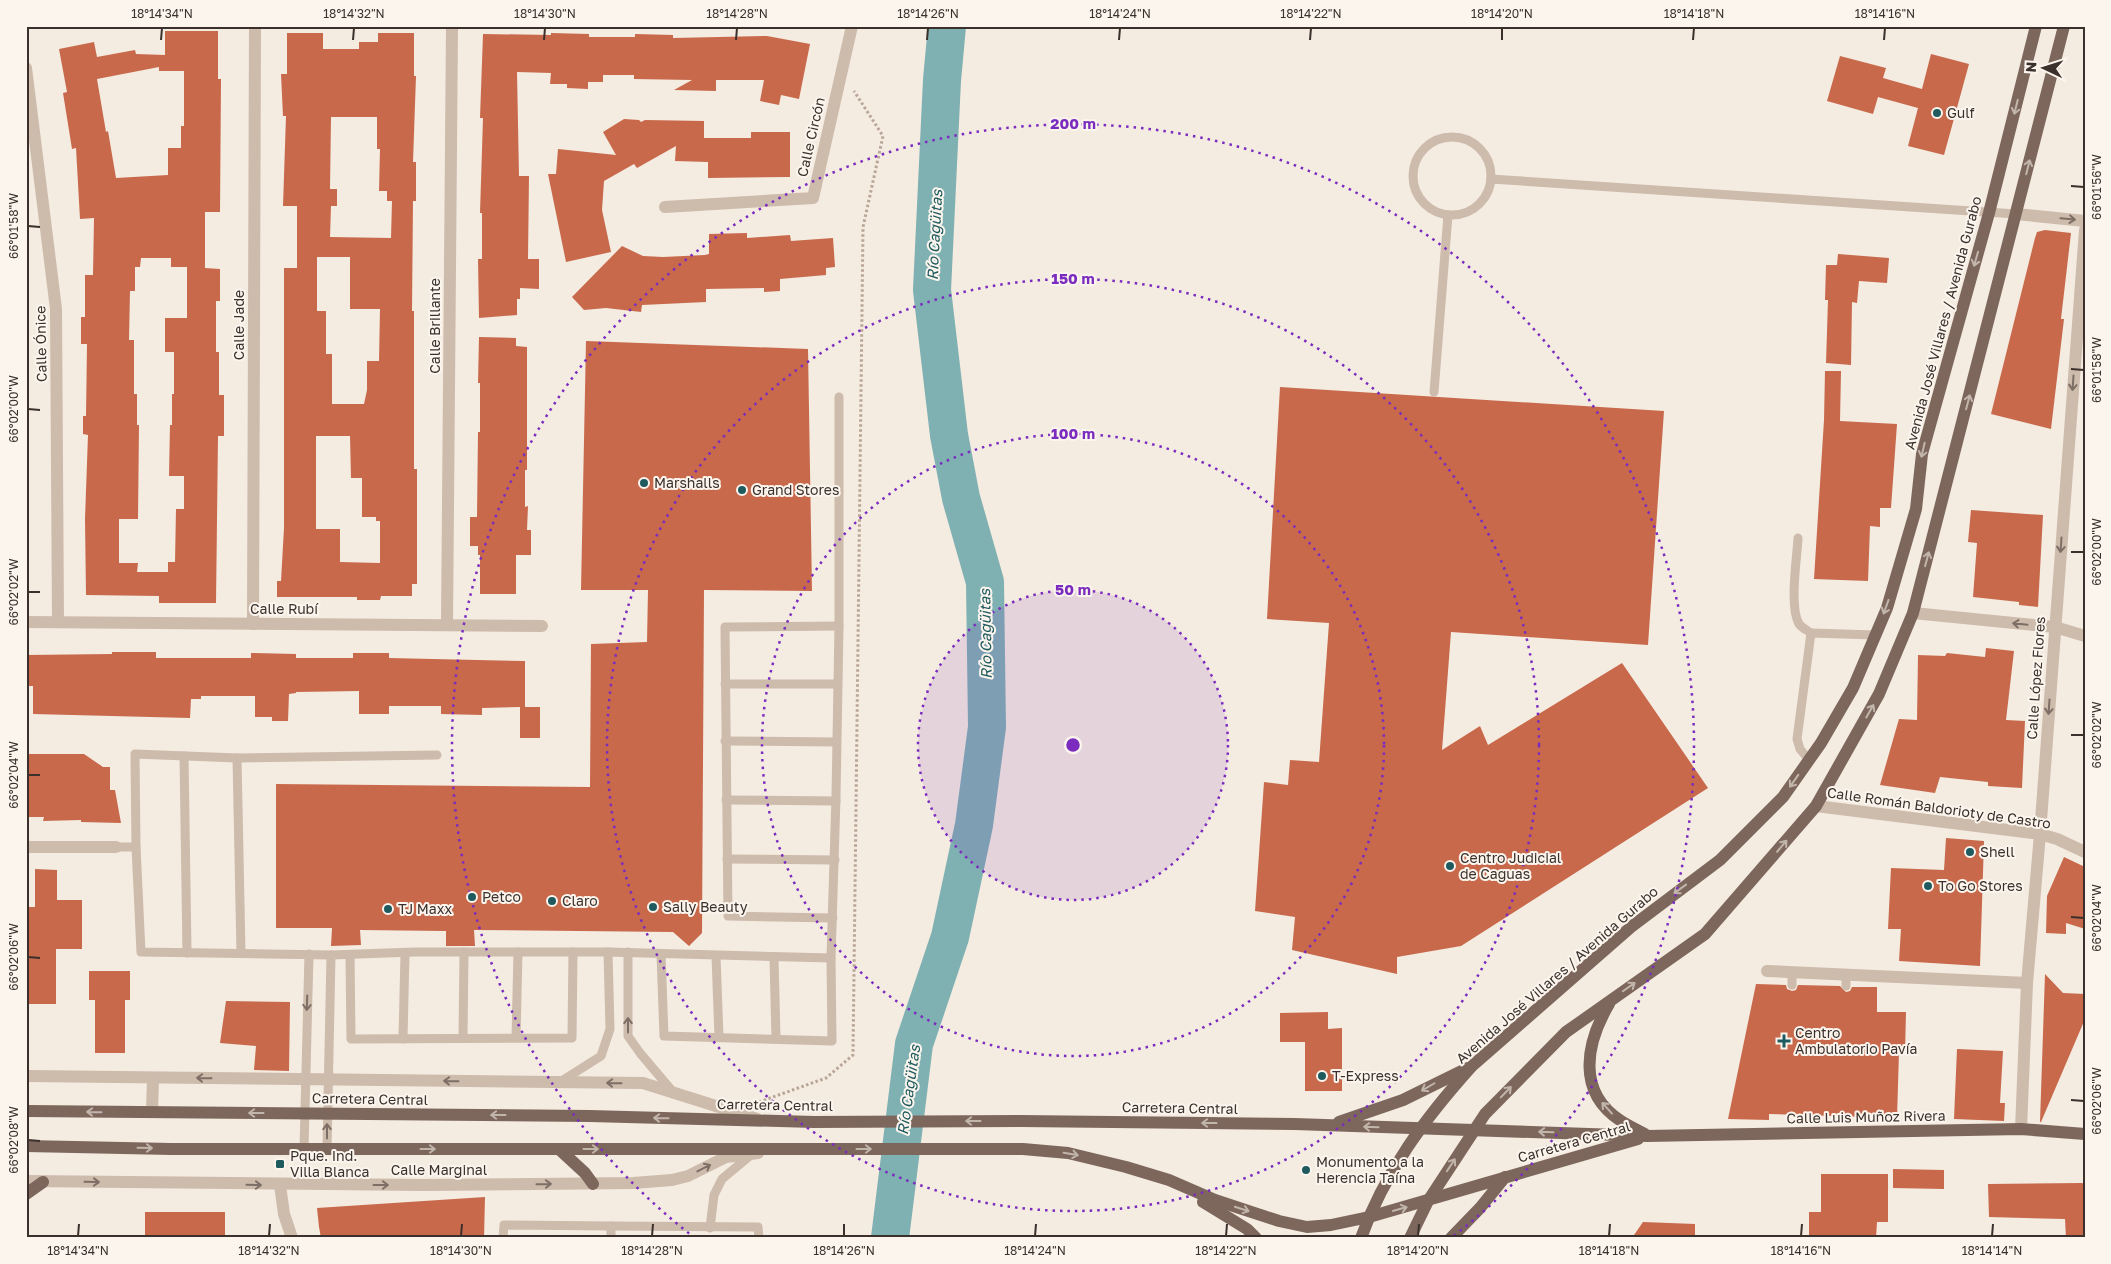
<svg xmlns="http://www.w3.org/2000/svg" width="2111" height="1264" viewBox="0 0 2111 1264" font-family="'Golos Text',sans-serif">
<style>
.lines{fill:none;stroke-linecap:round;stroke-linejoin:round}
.river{stroke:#7fb0b2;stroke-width:38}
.building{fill:#c8694b;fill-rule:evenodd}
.path{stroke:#b9a596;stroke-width:3;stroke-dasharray:2.5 2.5;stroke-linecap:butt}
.service{stroke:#cdbbac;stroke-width:9}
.minor{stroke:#cdbbac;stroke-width:12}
.primary{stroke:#7d675c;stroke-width:12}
.oneway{stroke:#c2b5ac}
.oneway2{stroke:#7d6f65}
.ticks{fill:none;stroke:#3b302b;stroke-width:2}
.ring{fill:none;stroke:#7b2cbf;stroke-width:2.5;stroke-dasharray:2.5 5}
.poi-dot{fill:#1f5a5e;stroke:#fbf5ee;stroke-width:2}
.labels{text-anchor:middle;stroke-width:4;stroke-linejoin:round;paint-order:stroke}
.poi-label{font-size:14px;fill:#3b302b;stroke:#fbf5ee;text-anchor:start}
.street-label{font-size:14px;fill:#3b302b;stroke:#fbf5ee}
.water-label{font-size:15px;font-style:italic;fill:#1f5a5e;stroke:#fbf5ee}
.centre{fill:#7b2cbf;stroke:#fbf5ee;stroke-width:2.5}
.ring-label{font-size:15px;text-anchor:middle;font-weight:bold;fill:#7b2cbf;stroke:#fbf5ee;stroke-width:4;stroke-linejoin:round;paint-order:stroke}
.neatline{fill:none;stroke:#3b302b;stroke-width:2}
.ticks-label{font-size:12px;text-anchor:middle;fill:#3b302b}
</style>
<rect width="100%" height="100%" fill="#f4ebe1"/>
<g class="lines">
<!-- river -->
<polyline class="river" points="890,1238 914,1044 950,937 974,825 987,727 985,582 961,498 949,435 932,290 942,80 947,26"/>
</g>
<!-- building -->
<g class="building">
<path d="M165 31H218V79H221L220 212H205V268L220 269V301H216V352H219V395H224V436H218L216 603H159V596L86 595 85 519 88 435 83 434V416H86L87 344H81V317H85V275H93L94 218 80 219 76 148 72 149 63 93 67 92 59 49 94 42 97 57 135 50 136 54 165 55ZM159 67V71H184V126H181V148H168V175L116 178 108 131 106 132 97 79ZM141 258H171V267H187V318H165V352H174V394H172V425H170L169 476H184V509H176L175 562H168V572H137L138 563H119V519H138L139 425H137V394H134V340H129L130 291H135V267H140Z"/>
<path d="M287 33H323V49H359V42H378V33H414V76H416L413 162H416V201H413L412 311H414V469H417V584H412V596H381L380 600H357V597H277V581H281L284 528V268H297V206H283L286 116H283L281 74H287ZM331 117H377V149H380L379 191H387V201H392L391 238 330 237 331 206H337V189H330ZM317 257H350V309H380L379 361H367V390L364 404H332V354H326V311H317ZM316 436H350L351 478H362V517H376V521H380V563L340 562V529H316Z"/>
<polygon points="551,33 589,34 589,37 635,37 635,34 673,35 673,38 767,36 810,44 799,99 781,95 779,105 760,101 764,80 716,80 716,91 674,90 692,80 634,79 634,75 603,75 603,82 588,82 588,89 567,88 567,84 550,84 551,73 517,72 519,176 529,176 528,259 539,259 539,289 520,288 520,299 517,299 517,315 479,318 478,259 482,259 482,213 480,213 483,118 480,118 483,34 551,35"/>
<polygon points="1931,54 1969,64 1944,155 1908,146 1918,108 1878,97 1873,114 1827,101 1840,56 1886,68 1883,78 1922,89"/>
<polygon points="624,119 639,120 641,122 645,120 704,121 704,138 751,138 751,132 790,132 790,177 708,178 708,162 675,161 676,146 637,168 634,164 604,181 602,210 611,252 566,262 548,174 556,174 558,149 616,155 603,132"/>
<polygon points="2045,230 2071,233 2061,319 2064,319 2051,429 1991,414 2035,238 2037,232"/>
<polygon points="747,233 747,238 790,235 791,241 833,238 835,267 826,268 826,275 780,279 780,291 764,292 764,288 706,289 706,302 642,305 641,312 606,308 584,310 572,297 622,246 643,256 663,257 705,255 709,254 709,234"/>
<polygon points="1838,254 1889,258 1887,283 1859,281 1857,303 1852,302 1851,365 1826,363 1828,300 1825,300 1826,265 1837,265"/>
<polygon points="479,337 516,338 516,346 527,347 527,470 525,470 525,507 528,506 527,530 531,530 531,555 516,555 516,594 480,594 480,555 478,555 478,546 470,546 470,517 477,517 478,432 480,432 480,383 478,383"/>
<polygon points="586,341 808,349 812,591 704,590 702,933 689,946 673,932 474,930 475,946 446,946 446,931 360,930 361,945 331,946 332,928 276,928 276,784 590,787 591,644 647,642 648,590 581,590"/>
<polygon points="1825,371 1841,371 1840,421 1897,424 1891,508 1880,508 1880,527 1870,526 1868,581 1814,579 1824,420"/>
<polygon points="1280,387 1664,411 1648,645 1451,632 1442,750 1480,726 1488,745 1622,663 1708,788 1461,946 1397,957 1397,974 1292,950 1295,917 1255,911 1264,782 1288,785 1290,760 1319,762 1329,623 1267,619"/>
<polygon points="1971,510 2043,515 2038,607 2019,605 2019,602 1973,597 1977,543 1968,542"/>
<polygon points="1986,648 2014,651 2006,720 2025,721 2022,788 1988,786 1988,782 1940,777 1935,793 1880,785 1899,719 1917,720 1918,655 1945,656 1947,653 1985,657"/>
<polygon points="112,652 156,652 156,658 251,658 251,653 296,654 296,658 353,658 353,653 389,653 389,658 525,661 525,707 540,707 540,738 520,738 520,707 482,708 482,715 441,714 441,706 389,706 389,714 359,714 359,691 296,692 296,693 289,694 288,721 272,721 272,717 255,717 255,696 201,696 201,699 191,699 190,718 33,714 33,686 26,686 26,655 112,654"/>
<polygon points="26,754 84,754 103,767 110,767 110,790 115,790 121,823 81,822 81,820 43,821 44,817 26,817"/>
<polygon points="1946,838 1984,841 1980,966 1899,961 1901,929 1888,929 1891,868 1944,870"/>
<polygon points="2064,857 2085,867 2085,929 2066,923 2066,934 2046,933 2047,896"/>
<polygon points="35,869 57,870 57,900 82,900 82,949 56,949 56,1004 26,1004 26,907 35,907"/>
<polygon points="89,971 130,971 130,1000 125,1000 125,1053 95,1053 95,1000 89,1000"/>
<polygon points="2045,974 2063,993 2085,994 2085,1019 2041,1122 2040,1122"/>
<polygon points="1756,984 1786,985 1787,989 1792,991 1796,990 1798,985 1840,986 1846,992 1850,991 1852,987 1877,987 1877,1012 1906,1012 1905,1052 1899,1052 1897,1118 1769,1114 1769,1120 1728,1119"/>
<polygon points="226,1001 290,1002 289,1071 254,1070 256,1046 220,1043"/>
<polygon points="1328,1012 1328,1029 1342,1028 1342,1091 1305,1091 1305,1042 1280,1042 1280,1013"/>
<polygon points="1957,1049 2003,1051 2000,1103 2005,1103 2004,1121 1954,1119"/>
<polygon points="1893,1169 1944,1170 1944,1189 1893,1188"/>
<polygon points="1821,1174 1888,1174 1888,1222 1877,1222 1876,1238 1809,1238 1809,1212 1821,1212"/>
<polygon points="2082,1183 2085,1184 2085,1238 2066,1238 2065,1219 1989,1217 1988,1184"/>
<polygon points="485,1197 484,1238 321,1238 319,1227 317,1208"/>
<rect x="145" y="1212" width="80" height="26"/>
<polygon points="1643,1222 1695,1224 1695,1238 1632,1238"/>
</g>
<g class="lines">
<!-- path -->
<polyline class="path" points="759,1102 826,1078 853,1055 863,227 883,136 854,91"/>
<!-- service -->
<g class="service">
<circle cx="1452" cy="176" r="39"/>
<polyline points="1491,179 2016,214"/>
<polyline points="1434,392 1448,215"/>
<path d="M1798 538C1797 559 1789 606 1799 624 1802 628 1807 630 1811 633"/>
<polyline points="725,684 837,684"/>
<polyline points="725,741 836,742"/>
<polyline points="184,756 187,953"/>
<polyline points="237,758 241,953"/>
<polyline points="1809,760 1800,749 1797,739 1811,633 1875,635"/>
<polyline points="726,800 836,801"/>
<polyline points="116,847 136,847 141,952 331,955 415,952 608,952 831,958 836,797 839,626 839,397"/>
<polyline points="136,847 135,754 237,758 437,755"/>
<polyline points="727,859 835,860"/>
<polyline points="833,918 728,916 725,627 839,626"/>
<polyline points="628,952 628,1036 640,1053 673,1092"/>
<polyline points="661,954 664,1036 832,1041 831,958"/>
<polyline points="350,955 351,1039 572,1038 573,952"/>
<polyline points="716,956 719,1037"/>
<polyline points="774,958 776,1039"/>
<polyline points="1792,985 1792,973"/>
<polyline points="1846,986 1846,975"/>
<polyline points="463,1038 464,952"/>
<polyline points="516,1038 518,952"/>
<polyline points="403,1039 405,953"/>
<polyline points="560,1082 601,1056 610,1029 608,952"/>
<polyline points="304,1149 309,954"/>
<polyline points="327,1149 331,955"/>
<polyline points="611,1226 758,1227 759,1238"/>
<polyline points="710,1228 714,1195 722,1179 752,1154"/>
<polyline points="503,1238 504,1225 611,1226 611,1238"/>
</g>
<!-- minor -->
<g class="minor">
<polyline points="26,68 56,309 58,622"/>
<polyline points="665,207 813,198 852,26"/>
<polyline points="2016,214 2085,221"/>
<polyline points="1913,613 2055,627 2085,636"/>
<polyline points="26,622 542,626"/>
<polyline points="253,624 255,26"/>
<polyline points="447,625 452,26"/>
<polyline points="1816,806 2040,834 2057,839 2085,852"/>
<polyline points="26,847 116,847"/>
<polyline points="1767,971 2027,983"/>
<polyline points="26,1076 643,1083 757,1119"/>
<polyline points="152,1112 153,1078"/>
<polyline points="2021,1129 2027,983 2040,834 2085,230"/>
<polyline points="26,1181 422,1185 633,1183 672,1180 688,1176 726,1157 758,1153"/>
<polyline points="280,1185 284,1214 292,1238"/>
</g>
<!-- primary -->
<g class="primary">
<path d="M1609 1004C1586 1043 1576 1092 1621 1121 1629 1126 1637 1130 1645 1134"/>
<polyline points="26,1111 590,1116 814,1122 1021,1121 1295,1124 1647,1136 2021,1129 2085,1134"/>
<polyline points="1339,1122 1403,1100 1468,1068"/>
<polyline points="26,1146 171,1149 1023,1149 1068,1153 1126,1167 1169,1180 1215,1200 1279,1221 1307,1227 1331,1225 1369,1217 1638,1139"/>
<polyline points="559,1149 585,1173 593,1184"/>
<polyline points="26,1194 43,1182"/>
<polyline points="1203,1202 1247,1229 1256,1238"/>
<path d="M1361 1238C1384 1173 1426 1117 1472 1066L1631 927 1720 860 1783 797 1821 743 1853 688 1887 608 1916 509 1922 454 1989 213 2036 26"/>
<polyline points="1410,1238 1428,1201 1485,1114 1566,1032 1705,934 1816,806 1879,694 1913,613 2064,26"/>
<polyline points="1451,1238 1480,1208 1505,1177"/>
</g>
</g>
<!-- one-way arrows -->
<defs><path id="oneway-shaft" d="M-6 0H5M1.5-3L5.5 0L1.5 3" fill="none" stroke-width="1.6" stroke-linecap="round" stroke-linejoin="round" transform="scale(1.25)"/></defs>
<g class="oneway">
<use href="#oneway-shaft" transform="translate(2016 107) rotate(104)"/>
<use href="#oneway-shaft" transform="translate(2028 167) rotate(-76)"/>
<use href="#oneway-shaft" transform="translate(1976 259) rotate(106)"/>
<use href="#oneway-shaft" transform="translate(1968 402) rotate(-75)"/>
<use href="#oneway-shaft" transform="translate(1923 450) rotate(103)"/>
<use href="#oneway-shaft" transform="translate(1927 559) rotate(-75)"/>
<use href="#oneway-shaft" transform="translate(1886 607) rotate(110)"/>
<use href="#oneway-shaft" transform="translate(1870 711) rotate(-60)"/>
<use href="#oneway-shaft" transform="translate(1794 781) rotate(125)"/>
<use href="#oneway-shaft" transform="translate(1782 846) rotate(-50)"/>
<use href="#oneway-shaft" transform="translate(1680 889) rotate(144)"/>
<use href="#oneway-shaft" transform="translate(1629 987) rotate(-35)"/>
<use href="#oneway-shaft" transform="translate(1428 1087) rotate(150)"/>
<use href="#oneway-shaft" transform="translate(1506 1092) rotate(-46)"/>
<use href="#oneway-shaft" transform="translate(1607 1108) rotate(-132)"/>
<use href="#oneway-shaft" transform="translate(94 1112) rotate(-179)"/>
<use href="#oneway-shaft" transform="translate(256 1113) rotate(-180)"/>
<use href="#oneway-shaft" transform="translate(498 1115) rotate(-180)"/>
<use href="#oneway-shaft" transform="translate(661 1118) rotate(-179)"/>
<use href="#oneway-shaft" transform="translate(973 1121) rotate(180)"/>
<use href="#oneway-shaft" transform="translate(1209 1123) rotate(-180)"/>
<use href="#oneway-shaft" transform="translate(1371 1127) rotate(-178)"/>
<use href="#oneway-shaft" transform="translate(1546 1132) rotate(-178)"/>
<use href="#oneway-shaft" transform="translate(145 1148) rotate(1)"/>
<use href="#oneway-shaft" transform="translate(428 1149)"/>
<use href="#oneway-shaft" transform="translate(591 1149)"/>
<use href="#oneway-shaft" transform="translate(864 1149)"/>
<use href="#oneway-shaft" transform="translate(1071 1154) rotate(10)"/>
<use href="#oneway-shaft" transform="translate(1451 1165) rotate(-57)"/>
<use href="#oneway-shaft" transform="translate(1242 1209) rotate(18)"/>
<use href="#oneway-shaft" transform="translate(1400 1209) rotate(-16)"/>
</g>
<g class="oneway2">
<use href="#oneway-shaft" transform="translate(2068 219) rotate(5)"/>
<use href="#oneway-shaft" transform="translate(2073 383) rotate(94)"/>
<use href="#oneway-shaft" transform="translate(2061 545) rotate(94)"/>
<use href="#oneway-shaft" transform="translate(2020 624) rotate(-174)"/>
<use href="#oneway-shaft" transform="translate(2049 707) rotate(94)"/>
<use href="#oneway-shaft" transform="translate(307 1003) rotate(92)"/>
<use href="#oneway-shaft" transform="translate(628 1025) rotate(-90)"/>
<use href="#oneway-shaft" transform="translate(204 1078) rotate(-179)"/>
<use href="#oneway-shaft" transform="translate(451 1081) rotate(-179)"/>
<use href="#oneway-shaft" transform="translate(614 1083) rotate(-179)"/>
<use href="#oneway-shaft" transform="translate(327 1131) rotate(-90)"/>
<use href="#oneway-shaft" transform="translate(704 1168) rotate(-27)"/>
<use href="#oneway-shaft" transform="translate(92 1182) rotate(1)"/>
<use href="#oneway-shaft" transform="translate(544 1184) rotate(-1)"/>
<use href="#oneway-shaft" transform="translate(254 1185) rotate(1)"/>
<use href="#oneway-shaft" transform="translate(381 1185)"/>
</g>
<!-- ticks -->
<path class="ticks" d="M161 40 162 28M353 40 354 28M544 40 545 28M736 40 737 28M927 40 928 28M1119 40 1120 28M1310 40 1311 28M1502 40V28M1693 40 1694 28M1884 40 1885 28M2071 186 2084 187M28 226 40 227M2071 369 2084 370M28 409 40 410M2071 552H2084M28 592H40M2071 735H2084M28 775H40M2071 917 2084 918M28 957 40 958M2071 1100 2084 1101M28 1140 40 1141M78 1236 79 1224M269 1236 270 1224M461 1236 462 1224M652 1236 653 1224M844 1236V1224M1035 1236 1036 1224M1226 1236 1227 1224M1418 1236 1419 1224M1609 1236 1610 1224M1801 1236 1802 1224M1992 1236 1993 1224"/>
<!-- distance rings -->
<circle cx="1073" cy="745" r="155" fill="#7b2cbf" fill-opacity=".12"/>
<g class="ring">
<circle cx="1073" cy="745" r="155"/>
<circle cx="1073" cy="745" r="311"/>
<circle cx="1073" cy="745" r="466"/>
<path d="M695 1238A621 621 0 1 1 1451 1238"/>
</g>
<!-- markers -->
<g class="poi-dot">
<circle cx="1937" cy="113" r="5"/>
<circle cx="644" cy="483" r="5"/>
<circle cx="742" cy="490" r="5"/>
<circle cx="1970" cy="852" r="5"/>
<circle cx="1450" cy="866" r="5"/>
<circle cx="1928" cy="886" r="5"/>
<circle cx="472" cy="897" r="5"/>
<circle cx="552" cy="901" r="5"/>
<circle cx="653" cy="907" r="5"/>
<circle cx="388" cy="909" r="5"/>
<path d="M1781.5 1033.5h5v5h5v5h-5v5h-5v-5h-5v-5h5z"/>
<circle cx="1322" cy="1076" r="5"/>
<rect x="275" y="1159" width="10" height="10" rx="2.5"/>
<circle cx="1306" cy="1170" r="5"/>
</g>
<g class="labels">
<!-- poi labels -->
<g class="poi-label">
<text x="1947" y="118">Gulf</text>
<text x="654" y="488">Marshalls</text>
<text x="752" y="495">Grand Stores</text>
<text x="1980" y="857">Shell</text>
<text x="1460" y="863">Centro Judicial<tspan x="1460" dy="16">de Caguas</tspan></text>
<text x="1938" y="891">To Go Stores</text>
<text x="482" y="902">Petco</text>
<text x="562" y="906">Claro</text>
<text x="663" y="912">Sally Beauty</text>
<text x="398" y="914">TJ Maxx</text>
<text x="1795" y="1038">Centro<tspan x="1795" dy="16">Ambulatorio Pavía</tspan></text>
<text x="1332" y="1081">T-Express</text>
<text x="290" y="1161">Pque. Ind.<tspan x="290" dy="16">Villa Blanca</tspan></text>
<text x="1316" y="1167">Monumento a la<tspan x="1316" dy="16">Herencia Taína</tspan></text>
</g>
<!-- street labels -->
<g class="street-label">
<text transform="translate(811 137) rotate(-77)" y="5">Calle Circón</text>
<text transform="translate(1943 323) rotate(-75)" y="5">Avenida José Villares / Avenida Gurabo</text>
<text transform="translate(239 325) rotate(-90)" y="5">Calle Jade</text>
<text transform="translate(435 326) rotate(-90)" y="5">Calle Brillante</text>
<text transform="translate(41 344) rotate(-91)" y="5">Calle Ónice</text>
<text x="284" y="614">Calle Rubí</text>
<text transform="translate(2036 678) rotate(-86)" y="5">Calle López Flores</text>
<text transform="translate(1939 808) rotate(8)" y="5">Calle Román Baldorioty de Castro</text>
<text transform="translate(1557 975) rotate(-41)" y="5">Avenida José Villares / Avenida Gurabo</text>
<text transform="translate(370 1099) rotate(1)" y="5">Carretera Central</text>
<text transform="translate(775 1105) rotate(1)" y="5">Carretera Central</text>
<text transform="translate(1180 1108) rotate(1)" y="5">Carretera Central</text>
<text transform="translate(1866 1117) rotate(-1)" y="5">Calle Luis Muñoz Rivera</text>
<text transform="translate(1574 1142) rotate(-16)" y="5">Carretera Central</text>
<text x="439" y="1175">Calle Marginal</text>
</g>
<!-- water labels -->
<g class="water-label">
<text transform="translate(935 235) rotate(-87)" y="5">Río Cagüitas</text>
<text transform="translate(986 634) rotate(-91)" y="5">Río Cagüitas</text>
<text transform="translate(909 1090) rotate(-82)" y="5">Río Cagüitas</text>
</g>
</g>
<circle cx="1073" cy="745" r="8" class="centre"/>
<g class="ring-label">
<text x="1073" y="129">200 m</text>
<text x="1073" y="284">150 m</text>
<text x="1073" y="439">100 m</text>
<text x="1073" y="595">50 m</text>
</g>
<!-- border -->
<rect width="2111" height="1264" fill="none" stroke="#fbf5ee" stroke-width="55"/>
<!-- north arrow -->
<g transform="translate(2044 68) rotate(274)" stroke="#fbf5ee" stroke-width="4" paint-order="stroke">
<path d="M0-4L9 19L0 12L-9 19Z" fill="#3b302b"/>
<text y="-8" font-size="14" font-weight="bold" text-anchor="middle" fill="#3b302b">N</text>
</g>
<rect x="28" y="28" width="2056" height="1208" class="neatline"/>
<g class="ticks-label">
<text x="162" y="18">18°14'34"N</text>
<text x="354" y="18">18°14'32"N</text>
<text x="545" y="18">18°14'30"N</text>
<text x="737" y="18">18°14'28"N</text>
<text x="928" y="18">18°14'26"N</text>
<text x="1120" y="18">18°14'24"N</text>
<text x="1311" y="18">18°14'22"N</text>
<text x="1502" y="18">18°14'20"N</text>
<text x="1694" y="18">18°14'18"N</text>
<text x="1885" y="18">18°14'16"N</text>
<text transform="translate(2097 187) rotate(-90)" y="4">66°01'56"W</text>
<text transform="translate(14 226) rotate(-90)" y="4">66°01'58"W</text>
<text transform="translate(2097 370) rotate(-90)" y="4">66°01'58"W</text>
<text transform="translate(14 409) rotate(-90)" y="4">66°02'00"W</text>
<text transform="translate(2097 552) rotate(-90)" y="4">66°02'00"W</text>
<text transform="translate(14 592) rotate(-90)" y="4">66°02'02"W</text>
<text transform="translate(2097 735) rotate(-90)" y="4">66°02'02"W</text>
<text transform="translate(14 775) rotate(-90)" y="4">66°02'04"W</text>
<text transform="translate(2097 918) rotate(-90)" y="4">66°02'04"W</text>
<text transform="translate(14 957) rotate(-90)" y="4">66°02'06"W</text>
<text transform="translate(2097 1101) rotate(-90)" y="4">66°02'06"W</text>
<text transform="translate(14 1140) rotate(-90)" y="4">66°02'08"W</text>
<text x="78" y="1255">18°14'34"N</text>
<text x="269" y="1255">18°14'32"N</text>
<text x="461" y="1255">18°14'30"N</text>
<text x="652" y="1255">18°14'28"N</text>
<text x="844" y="1255">18°14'26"N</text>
<text x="1035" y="1255">18°14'24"N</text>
<text x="1226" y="1255">18°14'22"N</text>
<text x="1418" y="1255">18°14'20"N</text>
<text x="1609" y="1255">18°14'18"N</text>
<text x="1801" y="1255">18°14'16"N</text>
<text x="1992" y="1255">18°14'14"N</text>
</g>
</svg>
